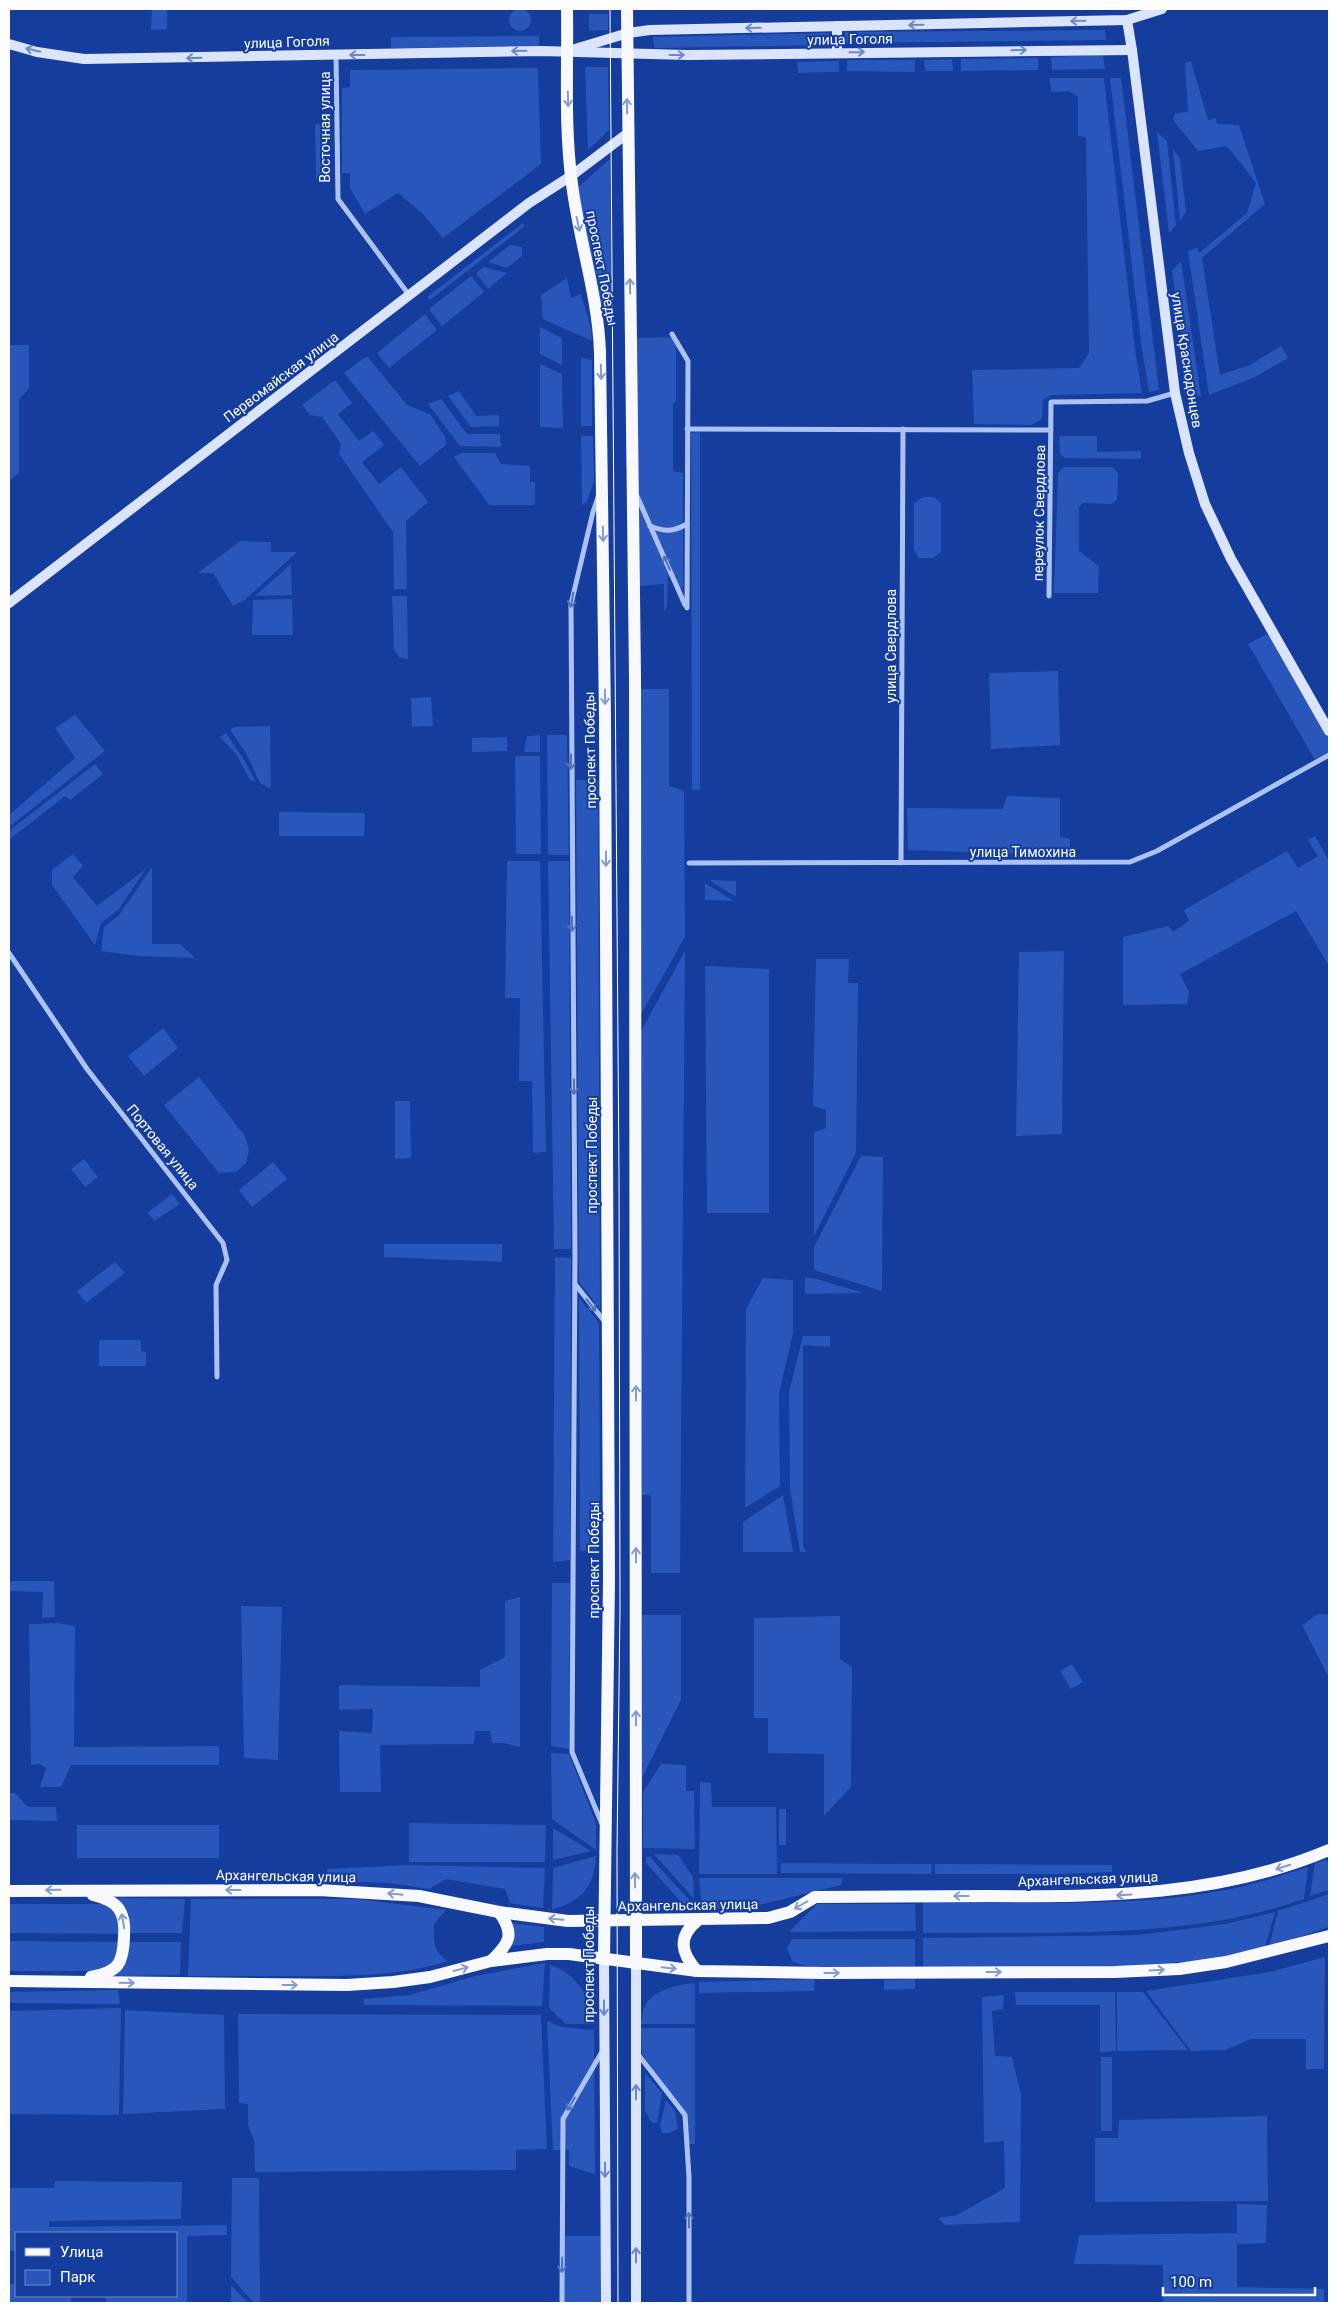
<svg xmlns="http://www.w3.org/2000/svg" width="1338" height="2312" viewBox="0 0 1338 2312" font-family="Roboto,sans-serif">
<style>
.green{fill:#2856ba}
.lines{fill:none;stroke-linecap:round;stroke-linejoin:round}
.street{stroke:#abc2f3;stroke-width:5}
.secondary{stroke:#dae4fd;stroke-width:10}
.primary{stroke:#f7f9ff;stroke-width:12}
.tram{stroke:#fff;stroke-width:1}
.oneway{stroke:#6d88c8}
.oneway2{stroke:#869bce}
.oneway3{stroke:#5072bf}
.labels{text-anchor:middle;stroke-width:4;stroke-linejoin:round;paint-order:stroke}
.street-label{font-size:14px;fill:#fff;stroke:#143d9d}
</style>
<rect width="100%" height="100%" fill="#143d9d"/>
<!-- green -->
<g class="green">
<polygon points="152,9 167,9 167,29 151,30"/>
<circle cx="520" cy="20" r="11"/>
<polygon points="589,14 608,14 608,30 589,31"/>
<polygon points="1105,30 1106,40 845,43 845,32"/>
<polygon points="829,33 828,45 654,48 653,37"/>
<polygon points="539,36 539,47 391,48 391,37"/>
<polygon points="1103,55 1105,69 1052,70 1051,57"/>
<polygon points="1038,58 1038,70 961,71 961,59"/>
<polygon points="952,59 953,71 925,71 924,60"/>
<polygon points="847,60 915,60 915,72 847,71"/>
<polygon points="839,61 839,72 798,73 797,62"/>
<polygon points="1191,61 1208,120 1216,118 1217,124 1239,125 1265,204 1202,258 1220,375 1250,365 1281,346 1288,358 1255,377 1209,395 1188,251 1197,248 1199,253 1247,213 1256,183 1227,146 1198,151 1173,120 1175,113 1188,112 1185,63"/>
<polygon points="585,67 608,67 609,130 588,150"/>
<polygon points="538,68 541,164 443,238 423,214 398,193 365,214 350,188 350,173 342,173 342,88 350,87 350,70"/>
<polygon points="1050,78 1104,78 1135,349 1142,393 1051,395 1043,400 1042,419 1031,425 974,424 972,370 1079,368 1089,353 1086,137 1078,136 1078,97 1069,91 1051,92"/>
<polygon points="1110,78 1121,78 1159,390 1149,392 1141,343"/>
<polygon points="315,124 328,124 327,178 316,179"/>
<polygon points="1157,132 1167,141 1176,225 1169,233"/>
<polygon points="1173,149 1180,159 1186,212 1180,221"/>
<polygon points="610,159 612,317 603,316 576,189"/>
<polygon points="523,223 525,226 430,300 427,297"/>
<polygon points="510,245 522,247 522,256 507,268 488,262"/>
<polygon points="1181,261 1201,397 1189,391 1172,271"/>
<polygon points="484,267 507,273 488,289 476,273"/>
<polygon points="471,276 484,292 442,326 429,309"/>
<polygon points="567,278 571,298 581,294 591,328 592,341 543,319 541,295"/>
<polygon points="425,314 437,330 389,368 377,353"/>
<polygon points="540,327 562,338 562,365 540,354"/>
<polygon points="669,337 676,340 676,402 673,403 673,471 683,473 683,590 668,576 667,607 664,611 664,584 637,586 635,338"/>
<polygon points="9,345 29,345 29,389 19,399 19,473 9,481"/>
<polygon points="367,356 407,405 430,414 445,437 446,445 420,466 344,373"/>
<polygon points="581,358 592,360 592,426 581,426"/>
<polygon points="540,364 562,374 563,428 540,427"/>
<polygon points="335,380 352,403 338,414 359,441 373,431 384,445 362,462 379,484 401,467 428,502 406,521 407,589 394,589 393,532 339,454 341,444 322,417 310,415 302,405"/>
<polygon points="459,391 476,416 499,415 499,426 471,427 448,396"/>
<polygon points="441,399 467,434 500,434 501,447 460,446 428,404"/>
<polygon points="700,432 700,790 692,790 691,433"/>
<polygon points="581,436 593,436 594,481 587,502 582,505"/>
<polygon points="1059,436 1097,436 1097,452 1141,451 1141,459 1065,458 1060,454"/>
<polygon points="461,453 495,453 501,464 530,466 530,482 535,482 535,505 489,505 454,457"/>
<polygon points="1064,467 1113,467 1118,474 1117,500 1111,504 1083,503 1079,507 1079,551 1099,566 1098,593 1054,593 1058,473"/>
<polygon points="923,497 934,497 941,503 941,552 933,558 919,558 914,549 914,503"/>
<polygon points="240,541 271,542 271,552 297,552 245,600 233,606 213,573 198,573"/>
<polygon points="291,564 292,595 255,596"/>
<polygon points="392,596 407,596 408,659 400,658 394,650"/>
<polygon points="292,599 293,635 252,635 253,600"/>
<polygon points="1269,633 1329,738 1329,751 1315,760 1248,644"/>
<polygon points="1058,671 1060,745 991,749 989,673"/>
<polygon points="639,689 669,689 669,786 684,791 685,937 639,1018"/>
<polygon points="431,697 433,726 412,727 411,698"/>
<polygon points="75,715 105,751 9,827 9,815 75,758 55,728"/>
<polygon points="270,726 271,789 260,783 246,753 230,730 234,727"/>
<polygon points="226,733 244,760 256,782 250,780 236,754 220,737"/>
<polygon points="540,735 540,752 524,752 527,736"/>
<polygon points="547,735 567,735 569,855 548,855"/>
<polygon points="507,737 507,751 472,752 472,738"/>
<polygon points="515,756 540,756 541,854 516,854"/>
<polygon points="95,764 103,774 70,800 65,796 9,840 9,831"/>
<polygon points="576,780 598,780 600,1309 579,1282"/>
<polygon points="1007,796 1060,798 1060,837 1070,839 1070,855 908,850 907,808 1003,809"/>
<polygon points="279,812 365,813 364,836 279,836"/>
<polygon points="1315,836 1329,861 1329,966 1296,911 1180,974 1189,992 1187,1004 1123,1005 1123,937 1168,926 1173,932 1189,921 1184,910 1287,851 1298,868 1318,856 1308,840"/>
<polygon points="73,854 83,866 73,877 97,906 146,869 118,910 101,923 95,945 52,885 52,870"/>
<polygon points="507,861 540,861 546,1152 533,1153 532,1081 519,1081 520,998 505,998"/>
<polygon points="548,861 569,861 571,1249 554,1249"/>
<polygon points="152,867 152,944 180,944 195,958 138,956 101,951 104,927 119,915"/>
<polygon points="709,880 736,881 736,897"/>
<polygon points="705,883 734,901 705,900"/>
<polygon points="685,951 680,1573 651,1573 651,1495 642,1495 640,1033"/>
<polygon points="1064,951 1062,1134 1016,1136 1019,952"/>
<polygon points="816,959 849,959 848,983 858,983 856,1153 814,1236 814,1132 826,1128 826,1110 813,1106"/>
<polygon points="705,966 769,969 769,1213 707,1213"/>
<polygon points="163,1028 178,1048 144,1076 128,1056"/>
<polygon points="199,1077 245,1136 249,1150 246,1163 236,1172 219,1173 164,1105"/>
<polygon points="395,1101 410,1101 411,1158 395,1159"/>
<polygon points="861,1156 883,1157 882,1291 814,1270 814,1247"/>
<polygon points="84,1159 98,1177 85,1187 71,1169"/>
<polygon points="273,1162 287,1179 252,1207 239,1190"/>
<polygon points="172,1194 180,1204 154,1221 148,1212"/>
<polygon points="384,1244 502,1244 502,1262 384,1257"/>
<polygon points="555,1257 571,1258 570,1560 553,1562"/>
<polygon points="115,1262 125,1273 86,1303 77,1291"/>
<polygon points="763,1278 793,1280 793,1333 779,1394 780,1486 745,1508 746,1309"/>
<polygon points="805,1278 813,1278 864,1293 805,1294"/>
<polygon points="579,1298 599,1323 600,1494 597,1550 580,1551"/>
<polygon points="803,1336 830,1336 830,1347 803,1345 803,1545 806,1552 800,1552 790,1488 789,1392"/>
<polygon points="99,1340 141,1340 141,1351 146,1352 146,1366 99,1366"/>
<polygon points="783,1495 793,1552 743,1552 743,1522"/>
<polygon points="9,1581 54,1581 55,1617 42,1618 43,1592 9,1591"/>
<polygon points="552,1583 570,1583 569,1749 551,1746"/>
<polygon points="520,1597 520,1747 504,1743 492,1743 490,1731 475,1731 474,1744 380,1745 381,1792 340,1792 339,1731 372,1733 373,1709 339,1710 339,1685 480,1687 480,1670 505,1657 505,1601"/>
<polygon points="241,1606 282,1607 278,1760 244,1758"/>
<polygon points="1318,1614 1329,1615 1329,1678 1302,1625"/>
<polygon points="640,1615 681,1615 681,1700 642,1778"/>
<polygon points="840,1616 840,1659 852,1667 851,1787 824,1816 824,1754 768,1753 768,1718 754,1718 754,1618"/>
<polygon points="58,1623 75,1626 74,1747 219,1746 219,1765 71,1765 61,1787 40,1787 46,1768 40,1764 31,1765 29,1624"/>
<polygon points="1072,1664 1083,1682 1071,1689 1060,1671"/>
<polygon points="551,1753 569,1754 596,1823 596,1850 552,1819"/>
<polygon points="661,1764 686,1765 686,1791 694,1791 695,1849 643,1848 643,1792"/>
<polygon points="700,1782 711,1783 712,1807 776,1807 777,1874 699,1874"/>
<polygon points="9,1793 15,1793 28,1807 56,1807 57,1821 9,1820"/>
<rect x="779" y="1809" width="7" height="36"/>
<polygon points="409,1823 546,1825 545,1862 409,1862"/>
<rect x="77" y="1825" width="142" height="33"/>
<polygon points="553,1828 591,1851 553,1860"/>
<polygon points="654,1854 678,1855 693,1877 694,1899"/>
<path d="M596 1856C594 1888 582 1900 552 1910L553 1868Z"/>
<polygon points="646,1857 650,1857 692,1903 692,1909 688,1910 646,1863"/>
<polygon points="1326,1860 1329,1863 1329,1890 1310,1896 1315,1863"/>
<polygon points="781,1863 932,1864 931,1874 781,1873"/>
<polygon points="935,1864 1112,1865 1112,1872 1056,1874 935,1874"/>
<polygon points="407,1865 545,1868 543,1908 510,1903 505,1889 446,1879 429,1889 390,1883 333,1881 328,1878 327,1869"/>
<path d="M1308 1867 1304 1899C1185 1941 1047 1931 923 1933V1901C1025 1902 1130 1909 1231 1889 1257 1884 1283 1875 1308 1867Z"/>
<polygon points="699,1878 843,1878 841,1885 751,1907 702,1909"/>
<polygon points="1329,1894 1329,1927 1269,1947 1278,1911"/>
<polygon points="118,1898 185,1899 182,1933 130,1933 128,1912"/>
<path d="M191 1899H357L446 1910 434 1924C434 1942 432 1950 448 1961 402 1976 352 1976 303 1976 265 1976 226 1976 188 1976Z"/>
<path d="M9 1904H102C117 1910 118 1918 120 1934L9 1933Z"/>
<polygon points="817,1904 915,1904 916,1931 789,1932"/>
<polygon points="1275,1912 1265,1947 1209,1960 1111,1967 923,1967 923,1938 1138,1935 1225,1924"/>
<polygon points="511,1923 544,1927 544,1942 512,1946"/>
<polygon points="792,1939 915,1939 915,1969 817,1969 793,1962 787,1948"/>
<polygon points="9,1941 120,1942 119,1952 111,1966 96,1971 9,1971"/>
<polygon points="130,1942 181,1942 180,1975 113,1976"/>
<polygon points="1325,1957 1324,2069 1306,2069 1306,2039 1251,2039 1225,2050 1191,2051 1146,1991 1270,1972"/>
<polygon points="545,1963 542,2006 364,2005 363,1999 410,1995 475,1976"/>
<path d="M550 1965C576 1972 591 1999 595 2024H566L549 2008Z"/>
<polygon points="815,1979 814,1991 699,1993 699,1982"/>
<polygon points="915,1979 915,1989 884,1990 884,1980"/>
<path d="M695 1983V2024H641C642 2019 642 2013 644 2008 650 1991 679 1984 695 1983Z"/>
<polygon points="118,1990 120,2004 9,2003 9,1992"/>
<polygon points="1015,1992 1115,1992 1116,2051 1100,2052 1100,2005 1016,2005"/>
<polygon points="1117,1992 1143,1992 1188,2050 1117,2051"/>
<polygon points="1004,1995 1003,2009 992,2011 995,2056 1012,2057 1021,2094 1020,2222 945,2225 938,2218 957,2215 1005,2188 1004,2141 984,2143 982,1997"/>
<polygon points="121,2008 119,2115 9,2114 9,2011"/>
<polygon points="125,2010 224,2015 225,2109 123,2114"/>
<polygon points="238,2014 541,2015 547,2149 516,2150 516,2170 255,2172 254,2141 248,2125 248,2104 239,2103"/>
<polygon points="547,2021 562,2027 594,2030 595,2174 569,2166 569,2150 553,2150"/>
<polygon points="641,2028 695,2028 695,2144 688,2144 685,2115 642,2054"/>
<rect x="1101" y="2057" width="11" height="74"/>
<polygon points="645,2073 662,2093 657,2123 652,2123 645,2111"/>
<polygon points="666,2100 675,2111 678,2129 670,2133 662,2133 660,2126"/>
<polygon points="1267,2116 1268,2201 1095,2202 1095,2138 1118,2138 1119,2120"/>
<polygon points="232,2178 259,2178 260,2303 254,2303 231,2277"/>
<polygon points="55,2181 182,2182 181,2219 49,2221 49,2227 227,2225 227,2235 187,2236 187,2303 106,2303 106,2296 176,2296 176,2233 16,2233 16,2251 9,2251 9,2188 54,2188"/>
<polygon points="1237,2204 1267,2205 1266,2243 1237,2244 1237,2287 1324,2289 1324,2303 1163,2303 1163,2265 1074,2264 1079,2235 1237,2233"/>
<polygon points="562,2236 605,2236 606,2303 562,2303"/>
<polygon points="9,2284 16,2284 16,2296 71,2296 71,2303 9,2303"/>
<polygon points="231,2285 248,2303 231,2303"/>
</g>
<g class="lines">
<!-- street -->
<g class="street">
<polyline points="336,55 338,199 409,295"/>
<polyline points="672,334 688,361 687,608"/>
<polyline points="687,429 1051,430"/>
<polyline points="637,496 685,605"/>
<polyline points="598,497 593,512 571,604 575,1254 572,1752 602,1824"/>
<path d="M650 526C665 532 673 532 687 524"/>
<polyline points="1049,596 1051,402 1147,401 1175,393"/>
<polyline points="689,863 1130,862 1157,851 1329,755"/>
<polyline points="901,863 903,429"/>
<polyline points="9,953 87,1069 223,1243 227,1260 216,1285 217,1377"/>
<polyline points="575,1284 605,1322"/>
<polyline points="637,2053 685,2115 689,2177 689,2303"/>
<polyline points="562,2303 563,2119 603,2050"/>
</g>
<!-- secondary -->
<g class="secondary">
<polyline points="1127,20 1132,50 1175,393 1189,453 1205,504 1231,559 1329,731"/>
<polyline points="837,26 837,53"/>
<polyline points="9,44 37,52 84,59 542,51 687,55 1132,50"/>
<polyline points="575,49 628,33 650,30 1127,20 1162,9"/>
<polyline points="9,603 529,203 571,176 628,133"/>
<polyline points="604,1959 606,2303"/>
<polyline points="636,2303 636,1964"/>
</g>
<!-- primary -->
<g class="primary">
<path d="M567 9C568 66 564 126 572 184 579 241 598 295 600 352L605 717 609 1579 604 1959"/>
<polyline points="627,9 635,677 636,1964"/>
<path d="M9 1891 319 1890 419 1896 499 1912 568 1921 768 1918 790 1912 815 1897C873 1897 931 1896 989 1896 1106 1897 1220 1896 1329 1850"/>
<path d="M491 1961C510 1943 515 1934 499 1912"/>
<path d="M697 1971C681 1953 677 1937 698 1920"/>
<path d="M91 1977C119 1972 123 1963 124 1937 126 1911 118 1901 93 1895"/>
<polyline points="9,1981 347,1985 393,1982 430,1977 491,1961 547,1954 569,1954 697,1971 823,1973 1115,1972 1179,1969 1226,1962 1329,1936"/>
</g>
<!-- tram -->
<polyline class="tram" points="610,9 619,1175 620,1607 617,1851 618,2303"/>
</g>
<!-- one-way arrows -->
<defs><path id="oneway-shaft" d="M-6 0H5M1.5-3L5.5 0L1.5 3" fill="none" stroke-width="1.6" stroke-linecap="round" stroke-linejoin="round" transform="scale(1.25)"/></defs>
<g class="oneway">
<use href="#oneway-shaft" transform="translate(1078 21) rotate(179)"/>
<use href="#oneway-shaft" transform="translate(916 25) rotate(179)"/>
<use href="#oneway-shaft" transform="translate(753 28) rotate(179)"/>
<use href="#oneway-shaft" transform="translate(33 50) rotate(-166)"/>
<use href="#oneway-shaft" transform="translate(1019 50) rotate(-1)"/>
<use href="#oneway-shaft" transform="translate(519 51) rotate(179)"/>
<use href="#oneway-shaft" transform="translate(857 52) rotate(-1)"/>
<use href="#oneway-shaft" transform="translate(357 55) rotate(180)"/>
<use href="#oneway-shaft" transform="translate(677 55)"/>
<use href="#oneway-shaft" transform="translate(194 58) rotate(178)"/>
<use href="#oneway-shaft" transform="translate(604 2008) rotate(90)"/>
<use href="#oneway-shaft" transform="translate(636 2092) rotate(-90)"/>
<use href="#oneway-shaft" transform="translate(605 2170) rotate(90)"/>
<use href="#oneway-shaft" transform="translate(636 2255) rotate(-90)"/>
</g>
<g class="oneway2">
<use href="#oneway-shaft" transform="translate(568 99) rotate(89)"/>
<use href="#oneway-shaft" transform="translate(627 106) rotate(-91)"/>
<use href="#oneway-shaft" transform="translate(578 224) rotate(78)"/>
<use href="#oneway-shaft" transform="translate(630 286) rotate(-91)"/>
<use href="#oneway-shaft" transform="translate(601 372) rotate(89)"/>
<use href="#oneway-shaft" transform="translate(603 534) rotate(89)"/>
<use href="#oneway-shaft" transform="translate(605 697) rotate(89)"/>
<use href="#oneway-shaft" transform="translate(606 859) rotate(90)"/>
<use href="#oneway-shaft" transform="translate(636 1393) rotate(-90)"/>
<use href="#oneway-shaft" transform="translate(636 1555) rotate(-90)"/>
<use href="#oneway-shaft" transform="translate(636 1718) rotate(-90)"/>
<use href="#oneway-shaft" transform="translate(1283 1867) rotate(163)"/>
<use href="#oneway-shaft" transform="translate(635 1880) rotate(-91)"/>
<use href="#oneway-shaft" transform="translate(53 1890) rotate(179)"/>
<use href="#oneway-shaft" transform="translate(233 1890) rotate(180)"/>
<use href="#oneway-shaft" transform="translate(395 1894) rotate(-174)"/>
<use href="#oneway-shaft" transform="translate(1124 1895) rotate(177)"/>
<use href="#oneway-shaft" transform="translate(961 1896) rotate(-180)"/>
<use href="#oneway-shaft" transform="translate(801 1905) rotate(150)"/>
<use href="#oneway-shaft" transform="translate(556 1919) rotate(-175)"/>
<use href="#oneway-shaft" transform="translate(123 1921) rotate(-100)"/>
<use href="#oneway-shaft" transform="translate(669 1968) rotate(6)"/>
<use href="#oneway-shaft" transform="translate(461 1969) rotate(-15)"/>
<use href="#oneway-shaft" transform="translate(1157 1970) rotate(-3)"/>
<use href="#oneway-shaft" transform="translate(994 1972)"/>
<use href="#oneway-shaft" transform="translate(832 1973)"/>
<use href="#oneway-shaft" transform="translate(127 1983) rotate(1)"/>
<use href="#oneway-shaft" transform="translate(290 1985)"/>
</g>
<g class="oneway3">
<use href="#oneway-shaft" transform="translate(667 563) rotate(-114)"/>
<use href="#oneway-shaft" transform="translate(572 600) rotate(100)"/>
<use href="#oneway-shaft" transform="translate(571 762) rotate(90)"/>
<use href="#oneway-shaft" transform="translate(572 924) rotate(90)"/>
<use href="#oneway-shaft" transform="translate(574 1087) rotate(90)"/>
<use href="#oneway-shaft" transform="translate(591 1305) rotate(52)"/>
<use href="#oneway-shaft" transform="translate(571 2104) rotate(120)"/>
<use href="#oneway-shaft" transform="translate(689 2220) rotate(-90)"/>
<use href="#oneway-shaft" transform="translate(562 2265) rotate(91)"/>
</g>
<g class="labels">
<!-- street labels -->
<g class="street-label">
<text transform="translate(850 39) rotate(-1)" y="5">улица Гоголя</text>
<text transform="translate(287 42) rotate(-2)" y="5">улица Гоголя</text>
<text transform="translate(325 127) rotate(-90)" y="5">Восточная улица</text>
<text transform="translate(602 268) rotate(79)" y="5">проспект Победы</text>
<text transform="translate(1187 360) rotate(81)" y="5">улица Краснодонцев</text>
<text transform="translate(281 377) rotate(-37)" y="5">Первомайская улица</text>
<text transform="translate(1039 513) rotate(-89)" y="5">переулок Свердлова</text>
<text transform="translate(891 646) rotate(-90)" y="5">улица Свердлова</text>
<text transform="translate(590 750) rotate(-91)" y="5">проспект Победы</text>
<text x="1023" y="857">улица Тимохина</text>
<text transform="translate(163 1147) rotate(51)" y="5">Портовая улица</text>
<text transform="translate(592 1155) rotate(-90)" y="5">проспект Победы</text>
<text transform="translate(594 1560) rotate(-90)" y="5">проспект Победы</text>
<text transform="translate(286 1876) rotate(1)" y="5">Архангельская улица</text>
<text transform="translate(1088 1879) rotate(-2)" y="5">Архангельская улица</text>
<text transform="translate(688 1905) rotate(-1)" y="5">Архангельская улица</text>
<text transform="translate(589 1964) rotate(-90)" y="5">проспект Победы</text>
</g>
</g>
<!-- border -->
<rect width="1338" height="2312" fill="none" stroke="#ffffff" stroke-width="20"/>
<!-- legend -->
<rect x="15" y="2232" width="162" height="65" fill="#143d9d" stroke="#728bc4"/>
<rect x="25" y="2248" width="25" height="8" fill="#f7f9ff" stroke="#728bc4"/>
<text x="60" y="2257" font-size="15" fill="#ffffff">Улица</text>
<rect x="25" y="2270" width="25" height="15" fill="#2856ba" stroke="#728bc4"/>
<text x="60" y="2282" font-size="15" fill="#ffffff">Парк</text>
<!-- scale -->
<path d="M1163 2287v8h152v-8" fill="none" stroke="#ffffff" stroke-width="2.5"/>
<text x="1170" y="2287" font-size="15" fill="#ffffff" stroke="#143d9d" stroke-width="4" paint-order="stroke">100 m</text>
</svg>
